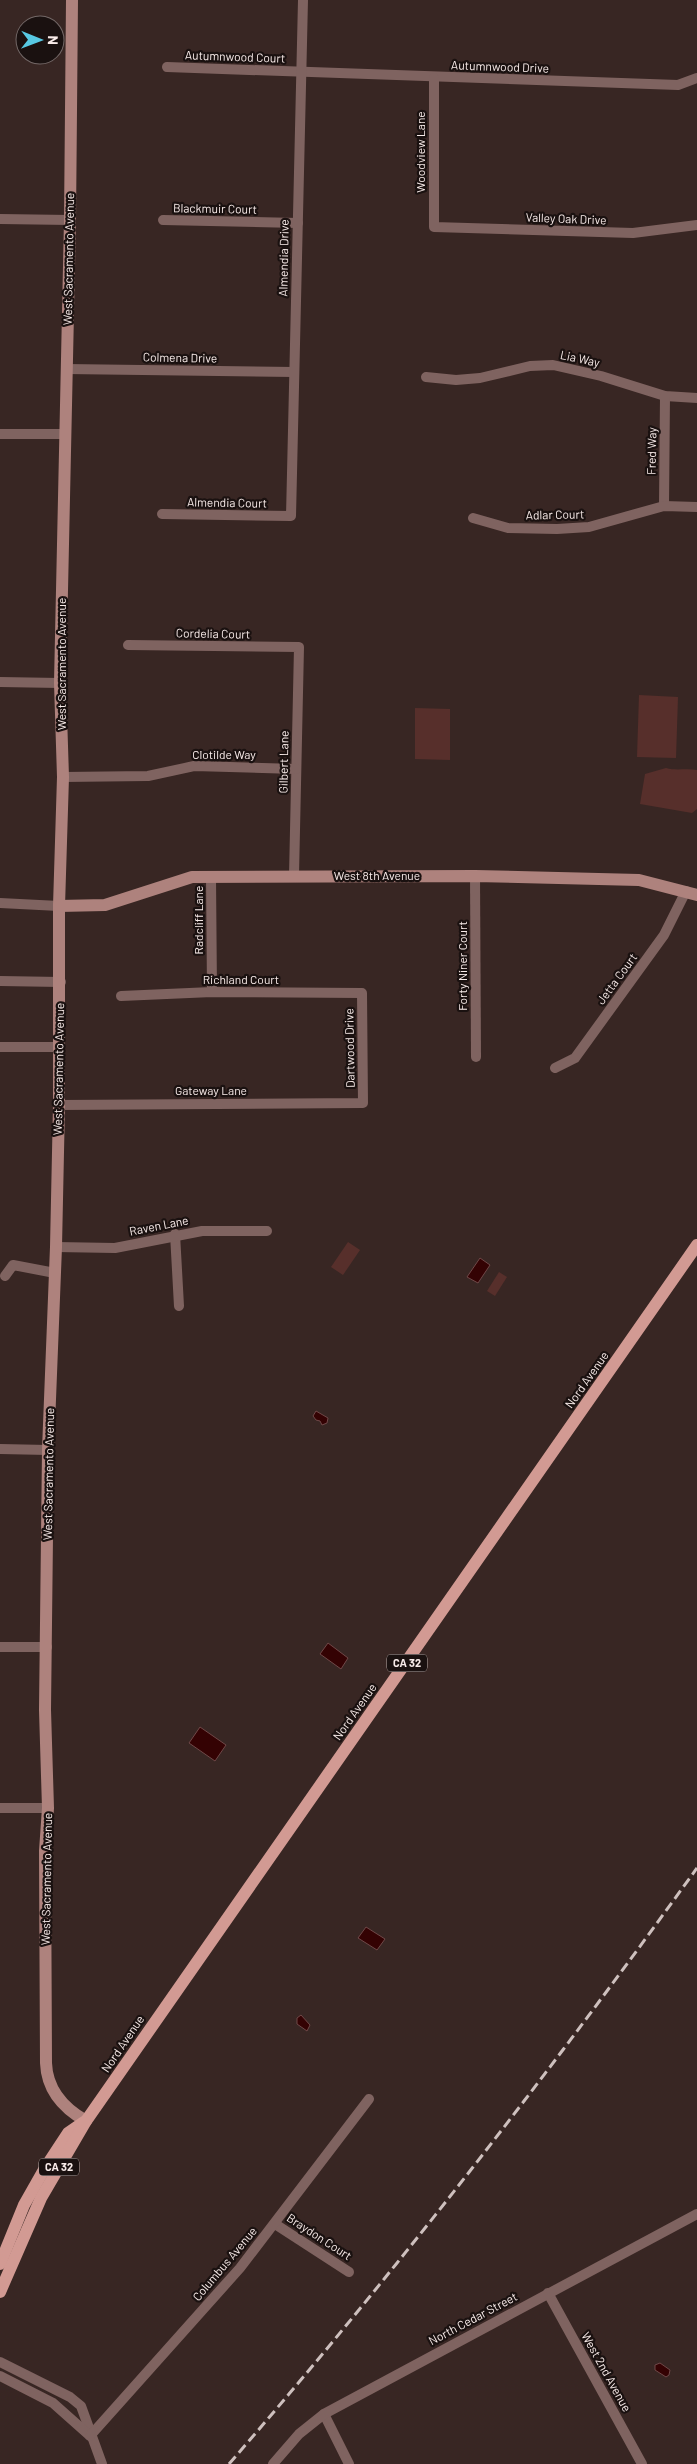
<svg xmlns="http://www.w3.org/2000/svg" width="697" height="2464" viewBox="0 0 697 2464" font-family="Barlow,sans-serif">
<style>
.green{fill:#572f2b}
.water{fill:#340203;stroke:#6f4848}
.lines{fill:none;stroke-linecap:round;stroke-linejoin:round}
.street{stroke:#7f6360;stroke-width:10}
.secondary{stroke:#ae827d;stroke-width:12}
.primary{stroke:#d29a93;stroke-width:12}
.rail{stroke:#cec0be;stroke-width:3;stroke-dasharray:10 5;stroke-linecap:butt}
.labels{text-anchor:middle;stroke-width:4.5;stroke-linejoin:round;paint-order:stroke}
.shield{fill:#1a1110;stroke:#b5aaa8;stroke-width:1}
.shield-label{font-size:11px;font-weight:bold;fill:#f8ebe9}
.street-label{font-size:12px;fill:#f8ebe9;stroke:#1a1110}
</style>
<rect width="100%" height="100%" fill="#382623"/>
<!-- green -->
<g class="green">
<polygon points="639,695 678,697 676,758 637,757"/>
<polygon points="415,708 450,709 450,760 415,759"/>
<path d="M666 768C676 771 686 768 697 770V809L692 813 640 804 645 774Z"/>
<polygon points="348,1242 360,1250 343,1275 331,1267"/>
<polygon points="499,1272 507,1277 495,1296 487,1291"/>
</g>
<!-- water -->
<g class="water">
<polygon points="480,1258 490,1265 478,1283 467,1277"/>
<polygon points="316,1411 328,1418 327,1423 322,1425 320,1421 316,1420 313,1416"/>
<polygon points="328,1643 348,1658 341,1669 320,1654"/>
<polygon points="200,1727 226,1745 215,1761 189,1743"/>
<polygon points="366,1927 385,1939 377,1950 358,1938"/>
<polygon points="301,2015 310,2025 307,2031 297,2024 297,2018"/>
<polygon points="660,2363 670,2370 669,2375 666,2377 655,2370 655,2365"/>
</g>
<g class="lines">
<!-- street -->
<g class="street">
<polyline points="167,67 678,85 697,78"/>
<polyline points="434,78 434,227 633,233 697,225"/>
<polyline points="0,219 70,220"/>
<polyline points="163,220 298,223"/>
<polyline points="66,369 294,372"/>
<polyline points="426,377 456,380 480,378 530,366 553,365 601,376 665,396 697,398"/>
<polyline points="0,434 65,434"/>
<polyline points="664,506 665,396"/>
<polyline points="162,514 291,516 303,0"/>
<polyline points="473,518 508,528 557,529 589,527 664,506 697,507"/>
<polyline points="128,645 299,647 294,876"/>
<polyline points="0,682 60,683"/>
<polyline points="63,777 148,776 194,766 296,769"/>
<polyline points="475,876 476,1057"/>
<polyline points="211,877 212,992"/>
<polyline points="0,903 59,906"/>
<polyline points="0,981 61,982"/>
<polyline points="0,1047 59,1047"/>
<polyline points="555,1068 575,1058 664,935 686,891"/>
<polyline points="59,1105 363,1103 362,993 212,992 121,996"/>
<polyline points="175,1234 179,1306"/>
<polyline points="56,1247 115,1248 202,1231 267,1231"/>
<polyline points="5,1276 13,1265 55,1273"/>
<polyline points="0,1449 48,1450"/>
<polyline points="0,1647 47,1647"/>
<polyline points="0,1808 48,1808"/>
<polyline points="275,2224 349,2272"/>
<polyline points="548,2293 642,2464"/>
<polyline points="0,2362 70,2397 81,2406 102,2464"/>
<polyline points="0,2376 53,2403 89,2435"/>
<polyline points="324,2414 349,2464"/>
<polyline points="90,2436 240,2268 369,2099"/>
<polyline points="273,2464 299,2434 324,2414 697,2214"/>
</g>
<!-- secondary -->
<g class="secondary">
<path d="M72 0 70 220 60 683 63 777 59 906V1105L56 1247 48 1450 45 1710 48 1808 45 1851 46 2063C47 2090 63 2108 86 2121"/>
<polyline points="59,906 105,905 192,877 475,876 639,880 697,895"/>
</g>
<!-- primary -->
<g class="primary">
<polyline points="0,2264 24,2205 45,2168 68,2133 84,2122"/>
<polyline points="0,2292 41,2198 86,2121 697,1245"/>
</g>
<!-- rail -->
<path class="rail" d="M229 2464C395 2273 549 2073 697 1868"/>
</g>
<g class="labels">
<!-- shield labels -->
<g class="shield">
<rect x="387" y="1654.5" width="40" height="17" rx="4"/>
<rect x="39" y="2158.5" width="40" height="17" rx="4"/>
</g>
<g class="shield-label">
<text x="407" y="1667">CA 32</text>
<text x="59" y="2171">CA 32</text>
</g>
<!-- street labels -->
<g class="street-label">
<text transform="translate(235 57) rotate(2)" y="4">Autumnwood Court</text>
<text transform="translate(500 67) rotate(2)" y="4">Autumnwood Drive</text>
<text transform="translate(421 152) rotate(-90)" y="4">Woodview Lane</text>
<text transform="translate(215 209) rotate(1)" y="4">Blackmuir Court</text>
<text transform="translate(566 219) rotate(2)" y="4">Valley Oak Drive</text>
<text transform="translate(284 258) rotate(-89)" y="4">Almendia Drive</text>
<text transform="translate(69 259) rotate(-89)" y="4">West Sacramento Avenue</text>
<text transform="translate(180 358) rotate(1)" y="4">Colmena Drive</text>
<text transform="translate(580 359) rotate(12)" y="4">Lia Way</text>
<text transform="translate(652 451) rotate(-89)" y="4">Fred Way</text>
<text transform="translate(227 503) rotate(1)" y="4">Almendia Court</text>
<text transform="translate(555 515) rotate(-1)" y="4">Adlar Court</text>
<text transform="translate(213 634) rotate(1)" y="4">Cordelia Court</text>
<text transform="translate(62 664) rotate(-90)" y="4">West Sacramento Avenue</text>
<text x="224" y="759">Clotilde Way</text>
<text transform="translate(284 762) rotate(-89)" y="4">Gilbert Lane</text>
<text x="377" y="880">West 8th Avenue</text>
<text transform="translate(199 920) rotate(-90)" y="4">Radcliff Lane</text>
<text transform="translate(463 966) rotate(-90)" y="4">Forty Niner Court</text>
<text transform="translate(617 979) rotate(-54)" y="4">Jetta Court</text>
<text x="241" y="984">Richland Court</text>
<text transform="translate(350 1048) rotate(-91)" y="4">Dartwood Drive</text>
<text transform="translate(59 1069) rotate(-89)" y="4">West Sacramento Avenue</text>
<text x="211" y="1095">Gateway Lane</text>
<text transform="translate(159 1226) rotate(-11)" y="4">Raven Lane</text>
<text transform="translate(587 1380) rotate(-55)" y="4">Nord Avenue</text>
<text transform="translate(49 1474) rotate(-89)" y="4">West Sacramento Avenue</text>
<text transform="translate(355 1712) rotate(-55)" y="4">Nord Avenue</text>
<text transform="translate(47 1879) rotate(-89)" y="4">West Sacramento Avenue</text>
<text transform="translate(123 2044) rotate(-56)" y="4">Nord Avenue</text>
<text transform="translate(319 2237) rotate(33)" y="4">Braydon Court</text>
<text transform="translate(225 2264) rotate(-50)" y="4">Columbus Avenue</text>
<text transform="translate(473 2319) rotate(-28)" y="4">North Cedar Street</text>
<text transform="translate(606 2372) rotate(61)" y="4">West 2nd Avenue</text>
</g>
</g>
<!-- north arrow -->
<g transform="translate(40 40) rotate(91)"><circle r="24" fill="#1a1110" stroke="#736867"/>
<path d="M0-4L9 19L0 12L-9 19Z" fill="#58c9e3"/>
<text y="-8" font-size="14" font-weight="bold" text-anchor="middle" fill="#f8ebe9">N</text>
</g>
</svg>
